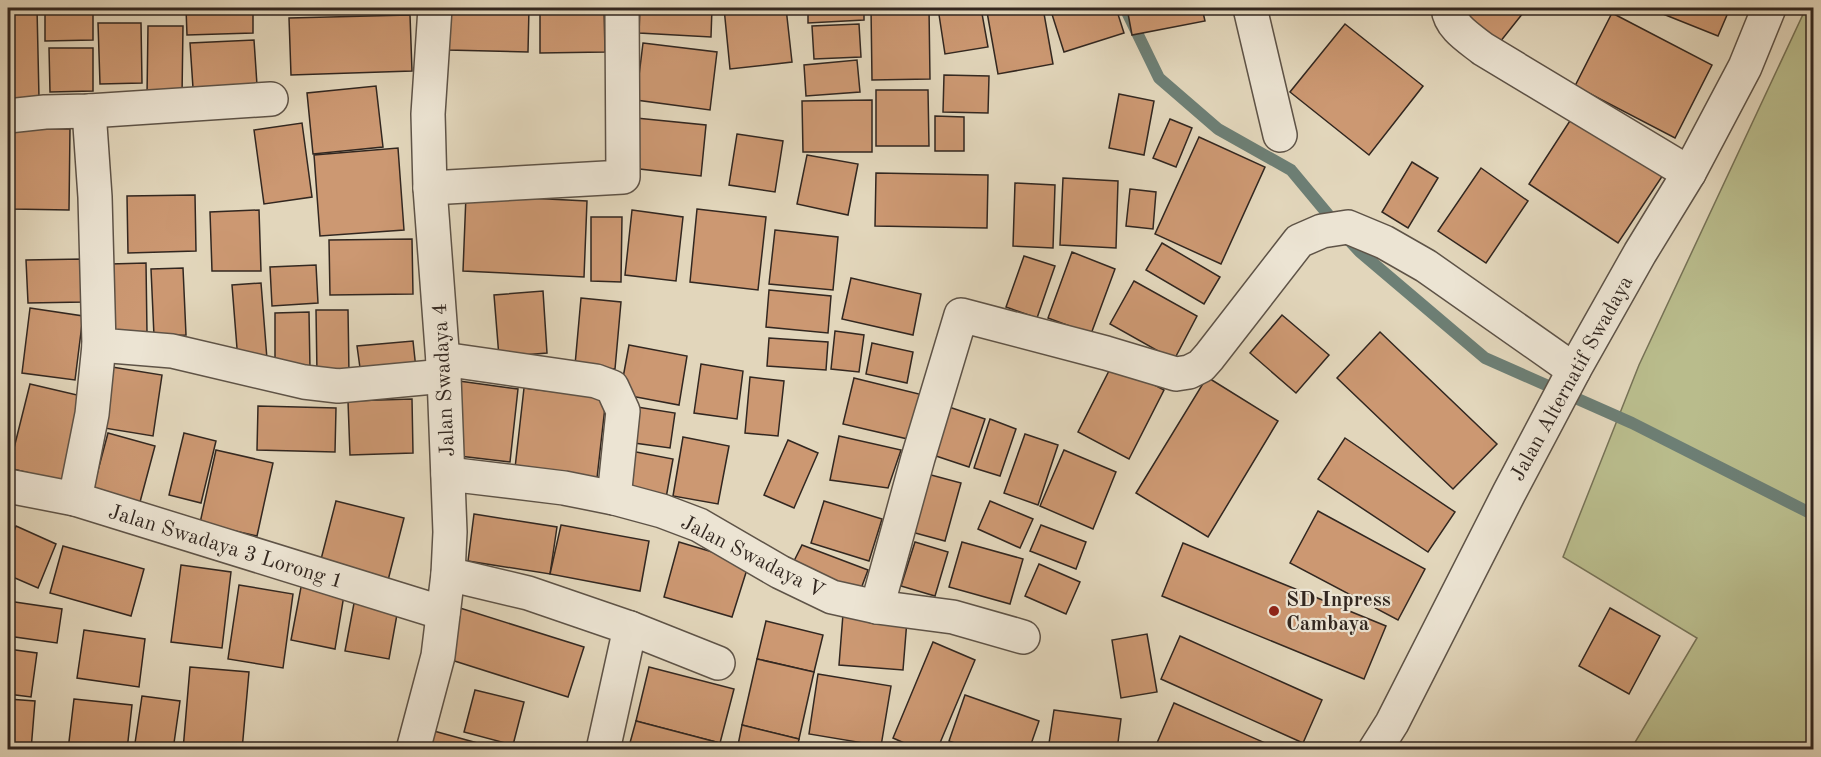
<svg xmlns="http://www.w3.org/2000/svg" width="1821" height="757" viewBox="0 0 1821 757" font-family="'Old Standard TT',serif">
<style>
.green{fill:#b9bc8c;stroke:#767256;stroke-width:1.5}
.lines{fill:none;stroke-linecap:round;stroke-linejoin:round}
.stream{stroke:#6d7f75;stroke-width:12}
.building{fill:#cc9872;stroke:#322720;stroke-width:1.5}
.minor-casing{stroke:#5e5347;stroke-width:36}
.minor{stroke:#ece4d3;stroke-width:33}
.poi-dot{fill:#8f2418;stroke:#ece4d3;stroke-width:2}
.labels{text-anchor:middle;stroke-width:4.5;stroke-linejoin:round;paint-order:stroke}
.street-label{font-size:21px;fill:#322720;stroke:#ece4d3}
.poi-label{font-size:21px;font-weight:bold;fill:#322720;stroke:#ece4d3;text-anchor:start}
</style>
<rect width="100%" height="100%" fill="#e2d6bb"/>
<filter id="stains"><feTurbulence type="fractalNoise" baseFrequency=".00333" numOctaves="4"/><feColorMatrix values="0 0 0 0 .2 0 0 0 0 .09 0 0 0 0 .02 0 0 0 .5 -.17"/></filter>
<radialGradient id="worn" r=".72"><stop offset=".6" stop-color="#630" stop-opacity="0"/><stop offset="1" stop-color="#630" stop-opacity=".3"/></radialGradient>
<!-- green -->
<polygon class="green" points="1806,8 1814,8 1813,749 1631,749 1697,638 1563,557 1639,365"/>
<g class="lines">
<!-- stream -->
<g class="stream">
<polyline points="1125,8 1159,78 1218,129 1291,170 1336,224"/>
<polyline points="1347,238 1360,252 1485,358 1632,423 1814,515"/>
</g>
</g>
<!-- building -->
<g class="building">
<polygon points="8,8 37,8 39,98 8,99"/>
<polygon points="186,8 253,8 253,33 187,35"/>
<polygon points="448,8 529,8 528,52 447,50"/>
<polygon points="540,8 604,8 605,52 540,53"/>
<polygon points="640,8 712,8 711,37 639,33"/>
<polygon points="724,8 786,8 792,62 730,69"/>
<polygon points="808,8 864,8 864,20 808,23"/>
<polygon points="871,8 929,8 930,79 872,80"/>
<polygon points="938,8 981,8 988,47 945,54"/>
<polygon points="1011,8 1043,8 1053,64 998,74 987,12"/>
<polygon points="1050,8 1116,8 1124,33 1064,52"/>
<polygon points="1127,8 1202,8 1205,21 1132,35"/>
<polygon points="1475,8 1527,8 1500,42 1468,16"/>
<polygon points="1648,8 1730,8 1718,36"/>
<polygon points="45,12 93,12 93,40 45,41"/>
<polygon points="1612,13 1712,65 1675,138 1575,86"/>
<polygon points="410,15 412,71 291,75 289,18"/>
<polygon points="98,23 141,23 142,83 100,84"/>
<polygon points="859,24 861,57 814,59 812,26"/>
<polygon points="1345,24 1423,86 1369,155 1290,92"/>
<polygon points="148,26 183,26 182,96 147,96"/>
<polygon points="254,40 257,85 193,88 190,43"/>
<polygon points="643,43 717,52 710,110 636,100"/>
<polygon points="49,48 93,48 93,91 50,92"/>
<polygon points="857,60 860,92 806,96 804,65"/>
<polygon points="944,75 989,76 988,113 943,112"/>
<polygon points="376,86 383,147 313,154 307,93"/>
<polygon points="876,90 928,90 929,146 876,146"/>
<polygon points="1119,94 1154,101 1144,155 1109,148"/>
<polygon points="872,100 872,152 803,152 802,101"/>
<polygon points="1575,113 1665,172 1618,243 1529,184"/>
<polygon points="935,116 964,117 964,151 935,151"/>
<polygon points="636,118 706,125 701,176 631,168"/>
<polygon points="1170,119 1192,128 1176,167 1153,158"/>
<polygon points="302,123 312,197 264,204 254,130"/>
<polygon points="11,128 70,129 69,210 11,209"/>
<polygon points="737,134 783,141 775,192 729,185"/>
<polygon points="1199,137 1265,167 1221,264 1155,234"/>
<polygon points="398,148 404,230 320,236 314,155"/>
<polygon points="807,155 858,164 848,215 797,204"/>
<polygon points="1412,162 1438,178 1408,228 1382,212"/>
<polygon points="1481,168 1528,201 1486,263 1438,231"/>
<polygon points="876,173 988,175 987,228 875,226"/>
<polygon points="1063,178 1118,181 1116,248 1060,245"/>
<polygon points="1015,183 1055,185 1053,248 1013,246"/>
<polygon points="1130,189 1156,192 1153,229 1126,226"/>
<polygon points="195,195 196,251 128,253 127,196"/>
<polygon points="466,195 587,201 584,277 463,271"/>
<polygon points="697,209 766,217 758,290 690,282"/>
<polygon points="259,210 261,271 212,271 210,212"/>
<polygon points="632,210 683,217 676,281 625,275"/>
<polygon points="591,217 622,217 621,282 591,281"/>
<polygon points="775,230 838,237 833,290 769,284"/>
<polygon points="412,239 413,294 330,295 329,240"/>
<polygon points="1162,243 1220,277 1204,304 1146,270"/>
<polygon points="1072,252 1115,269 1091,334 1048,318"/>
<polygon points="1024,256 1055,266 1037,318 1006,307"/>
<polygon points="83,259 84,302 28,303 26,260"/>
<polygon points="146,263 147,333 112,334 110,264"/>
<polygon points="316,265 318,303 272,306 270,267"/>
<polygon points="183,268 186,335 154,336 151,269"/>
<polygon points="851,278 921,294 913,335 842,319"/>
<polygon points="1134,281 1197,316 1174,360 1110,324"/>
<polygon points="261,283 267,359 238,361 232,285"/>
<polygon points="769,290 831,296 828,333 766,327"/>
<polygon points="543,291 547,353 499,357 494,295"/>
<polygon points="581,298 621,302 615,369 575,365"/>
<polygon points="30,308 83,316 75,380 22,373"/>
<polygon points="316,310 348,310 349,374 317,374"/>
<polygon points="309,312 310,369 275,369 275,313"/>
<polygon points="1282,315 1329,355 1296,393 1250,353"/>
<polygon points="835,331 864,335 859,372 831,369"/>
<polygon points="1380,332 1497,444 1453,489 1337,378"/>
<polygon points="769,338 828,342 826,370 767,366"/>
<polygon points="413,341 416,369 361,375 357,346"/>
<polygon points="872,343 913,352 907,383 866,374"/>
<polygon points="629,345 687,356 679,405 620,394"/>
<polygon points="1113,363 1164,390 1129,459 1078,432"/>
<polygon points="701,364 743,371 737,419 694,413"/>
<polygon points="112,367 162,375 153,436 104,428"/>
<polygon points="750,377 784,381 778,436 745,433"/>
<polygon points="1207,377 1278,421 1208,537 1136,493"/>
<polygon points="854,378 923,395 912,440 843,424"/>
<polygon points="459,381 518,389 510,462 451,455"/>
<polygon points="30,384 90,398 69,483 9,468"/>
<polygon points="524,388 606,398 597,478 515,468"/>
<polygon points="8,399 13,400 8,431"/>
<polygon points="412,399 413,453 350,455 348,401"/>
<polygon points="258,406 336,408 335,452 257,450"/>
<polygon points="631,406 675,413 670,448 627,442"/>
<polygon points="946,406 985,419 969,467 930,454"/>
<polygon points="990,419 1016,429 1000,476 974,468"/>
<polygon points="108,433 155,446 140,502 93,489"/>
<polygon points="184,433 216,441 201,503 169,495"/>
<polygon points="1025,434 1058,445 1038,505 1004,493"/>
<polygon points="839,436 901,450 888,488 830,480"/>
<polygon points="683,437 729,446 718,504 673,496"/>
<polygon points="1345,438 1455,512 1428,552 1318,479"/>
<polygon points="788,440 818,453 794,508 764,495"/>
<polygon points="216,450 273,463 257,536 200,523"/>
<polygon points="1064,450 1116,472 1093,529 1040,506"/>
<polygon points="631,451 673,459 666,498 625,490"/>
<polygon points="920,472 961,483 945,541 904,530"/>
<polygon points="336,501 404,518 386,588 318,571"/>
<polygon points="824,501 882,519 869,561 811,543"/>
<polygon points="990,501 1033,519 1020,548 978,529"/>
<polygon points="1318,511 1425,569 1398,620 1290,563"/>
<polygon points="474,514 557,527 550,574 468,561"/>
<polygon points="561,525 649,541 640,591 550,574"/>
<polygon points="1041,525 1086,542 1076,569 1030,551"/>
<polygon points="16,526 56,544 38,588 8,575 8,546"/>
<polygon points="679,542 749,563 732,617 664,597"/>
<polygon points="915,542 948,552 935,596 901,586"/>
<polygon points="962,542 1023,559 1010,604 949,587"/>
<polygon points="1183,543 1386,626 1364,679 1162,596"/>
<polygon points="802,545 868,570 859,594 791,567"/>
<polygon points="63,546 144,569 131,616 50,593"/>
<polygon points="1039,564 1080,582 1066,614 1025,596"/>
<polygon points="181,565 231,572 222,648 171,642"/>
<polygon points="239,585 293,594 283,668 228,659"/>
<polygon points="301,587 344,595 335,649 291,640"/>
<polygon points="355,598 398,609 389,659 345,651"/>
<polygon points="8,601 62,609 57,643 8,636"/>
<polygon points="460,608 584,647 568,697 445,658"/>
<polygon points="1610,608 1660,636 1629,694 1579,666"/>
<polygon points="843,614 907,620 903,670 839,665"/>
<polygon points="766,621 823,635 814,672 757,659"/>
<polygon points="84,630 145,639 139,687 77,678"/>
<polygon points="1147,634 1157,692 1121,698 1112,640"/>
<polygon points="1180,636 1322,700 1303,743 1161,679"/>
<polygon points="933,642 975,660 937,750 920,750 893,738"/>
<polygon points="8,649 37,653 31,697 8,694"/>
<polygon points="757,659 814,672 799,739 742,725"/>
<polygon points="190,667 249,672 242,750 183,750"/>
<polygon points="649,667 734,689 720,743 636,721"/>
<polygon points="818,674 891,686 881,746 809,734"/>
<polygon points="475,690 524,702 513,745 464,732"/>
<polygon points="965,695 1039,721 1029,750 974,750 949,741"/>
<polygon points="142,696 180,701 173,750 134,750"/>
<polygon points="8,699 35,701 31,750 8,750"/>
<polygon points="74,699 132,705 127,750 68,750"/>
<polygon points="1174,703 1281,750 1154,750"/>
<polygon points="1054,710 1121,719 1117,750 1048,750"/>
<polygon points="636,721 720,743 719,750 628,750"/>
<polygon points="742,725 799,739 797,750 737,750"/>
<polygon points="423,728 503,750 417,750"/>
<polygon points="811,743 836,750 810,750"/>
</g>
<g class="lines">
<!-- minor casing -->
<g class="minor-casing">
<g id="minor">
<polyline points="1250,8 1280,135"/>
<path d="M1448 8C1450 27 1469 38 1483 49L1689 173"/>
<polyline points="89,111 95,197 99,345 172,351 304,382 338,386 444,376"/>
<polyline points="8,116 45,112 89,111 271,99"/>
<polyline points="430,188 623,177 622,8"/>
<polyline points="443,359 596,381 612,387 623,411 614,498"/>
<polyline points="448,474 564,488 614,498 662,511 699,525 780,572 832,597 877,607 953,617 1023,637"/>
<polyline points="8,486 75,499 443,613"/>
<polyline points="75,499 92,414 99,345"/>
<polyline points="448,574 528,593 630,628 603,750"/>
<polyline points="877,607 918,458 961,315 1106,353 1176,374 1189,372 1201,366 1209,357 1299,241 1322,231 1348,227 1384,242 1426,266 1574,370"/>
<polyline points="630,628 718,663"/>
<polyline points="413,750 438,656 448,574 450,532 444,376 430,188 428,114 435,8"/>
<polyline points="1375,750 1392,723 1509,493 1574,370 1640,253 1689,173 1745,67 1769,8"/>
</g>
</g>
<!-- minor -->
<use href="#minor" class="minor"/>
</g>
<!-- markers -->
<circle class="poi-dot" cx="1274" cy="611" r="6"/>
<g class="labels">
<!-- street labels -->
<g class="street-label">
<text transform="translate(1571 378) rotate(-61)" y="7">Jalan Alternatif Swadaya</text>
<text transform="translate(443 380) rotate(-93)" y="7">Jalan Swadaya 4</text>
<text transform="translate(226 546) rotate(17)" y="7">Jalan Swadaya 3 Lorong 1</text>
<text transform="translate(753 556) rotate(27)" y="7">Jalan Swadaya V</text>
</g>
<!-- poi labels -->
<g class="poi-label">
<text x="1286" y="606">SD Inpress<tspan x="1286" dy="24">Cambaya</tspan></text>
</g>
</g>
<!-- margin -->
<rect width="1821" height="757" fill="none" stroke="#e2d6bb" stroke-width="30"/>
<rect x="9" y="9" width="1803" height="739" fill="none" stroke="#322720" stroke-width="3"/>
<rect x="15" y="15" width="1791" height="727" fill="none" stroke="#322720" stroke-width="1.5"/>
<rect width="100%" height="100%" filter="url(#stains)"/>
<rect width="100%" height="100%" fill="url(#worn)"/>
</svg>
